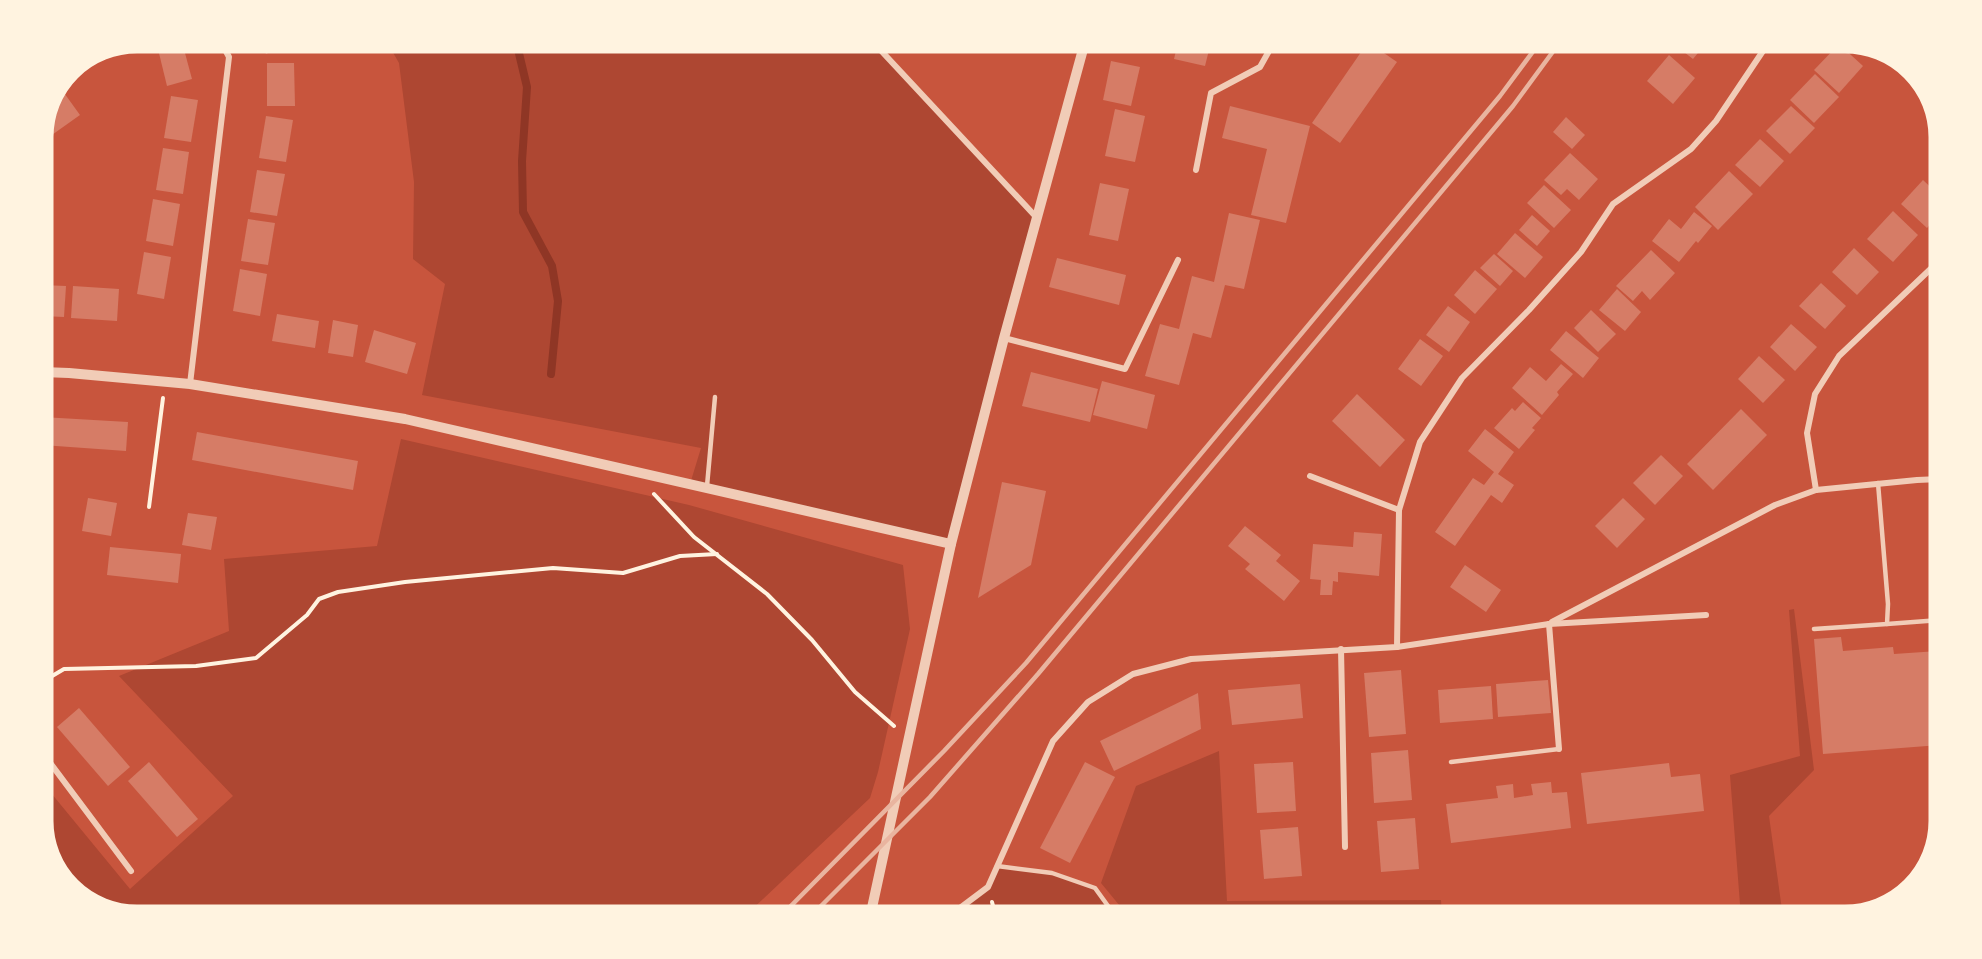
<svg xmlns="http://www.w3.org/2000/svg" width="1982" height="959" viewBox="0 0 1982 959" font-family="Quicksand,sans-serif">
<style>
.green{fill:#ae4732}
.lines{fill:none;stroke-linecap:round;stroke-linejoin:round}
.stream{stroke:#8f3625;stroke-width:8}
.building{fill:#d67c66}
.path{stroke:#fff3e0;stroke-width:4}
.service{stroke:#f1ccb7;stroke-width:4.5}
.minor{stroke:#f1ccb7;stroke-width:6}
.tertiary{stroke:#f1ccb7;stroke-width:10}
.rail{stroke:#e9b49f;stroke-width:4.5}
.rim{fill:none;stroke:#fff3e0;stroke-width:3}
</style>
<rect width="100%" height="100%" fill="#c8553d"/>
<!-- green -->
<g class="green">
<polygon points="387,42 873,42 1037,218 951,544 690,484 701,448 422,395 445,284 413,259 414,182 399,63"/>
<polygon points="401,439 689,505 903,565 910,629 878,772 870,798 744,917 138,917 96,907 58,875 42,828 42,782 130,889 233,796 119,676 229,631 224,559 377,546"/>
<polygon points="1794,609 1814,770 1769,816 1783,917 1741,917 1730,775 1800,756 1789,610"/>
<polygon points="1219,751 1227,901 1441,900 1442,917 1129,917 1101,883 1136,786"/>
<polygon points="997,866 1052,873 1095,888 1116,917 948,917 988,887"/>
<polygon points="1884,905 1844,917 1817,917 1817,915"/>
</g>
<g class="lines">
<!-- stream -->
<polyline class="stream" points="513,42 517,45 527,87 522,161 523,212 552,266 558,301 551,374"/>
</g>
<!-- building -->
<g class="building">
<polygon points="169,42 182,42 192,79 167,86 157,45"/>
<polygon points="261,42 292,42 266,54"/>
<polygon points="1178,42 1211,42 1205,66 1174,59"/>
<polygon points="1368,42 1397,62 1340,143 1312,123"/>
<polygon points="1390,42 1406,42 1401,49"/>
<polygon points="1671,42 1707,42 1693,59"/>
<polygon points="1847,43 1861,46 1856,51"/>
<polygon points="1839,44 1863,66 1839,93 1814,70"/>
<polygon points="1669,55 1695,78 1673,104 1647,81"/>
<polygon points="1111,61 1140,67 1131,106 1103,100"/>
<polygon points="267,63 294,63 295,106 267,106"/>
<polygon points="1815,74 1839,97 1814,123 1790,100"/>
<polygon points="62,90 80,115 42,142 42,132"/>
<polygon points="171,96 198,100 191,142 164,138"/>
<polygon points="1230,106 1310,126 1286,223 1251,215 1267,149 1222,138"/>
<polygon points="1791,106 1815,128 1790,154 1766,131"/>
<polygon points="1115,109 1145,116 1135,162 1105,156"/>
<polygon points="266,116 293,120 286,162 259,158"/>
<polygon points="1566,117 1585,135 1572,149 1553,132"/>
<polygon points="1760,139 1784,161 1760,187 1735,165"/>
<polygon points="163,148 189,152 183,194 156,190"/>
<polygon points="1570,153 1598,179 1579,200 1567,189 1561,195 1544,180"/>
<polygon points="257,170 285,174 277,216 250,212"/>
<polygon points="1729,171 1753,194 1718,230 1695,207"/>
<polygon points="1923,180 1940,196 1940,213 1927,228 1901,204"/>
<polygon points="1100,183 1129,189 1118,241 1089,235"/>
<polygon points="1544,185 1571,210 1554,228 1527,203"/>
<polygon points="153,199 180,204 173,246 146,241"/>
<polygon points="1893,211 1918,235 1893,262 1867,239"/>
<polygon points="1694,212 1712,226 1698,243 1696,241 1679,262 1652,241 1669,219 1681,229"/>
<polygon points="1229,213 1260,220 1244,289 1225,285 1211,338 1193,333 1179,385 1145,376 1160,324 1179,329 1192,276 1214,282"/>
<polygon points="1532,215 1550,231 1537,246 1519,230"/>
<polygon points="248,219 275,223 268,265 241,261"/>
<polygon points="1515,233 1543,257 1525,278 1497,254"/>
<polygon points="1854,248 1879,272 1857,295 1832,272"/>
<polygon points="1651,250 1675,273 1650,300 1642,291 1633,301 1616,286"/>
<polygon points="144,252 171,257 164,299 137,294"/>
<polygon points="1494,254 1513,271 1500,286 1480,268"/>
<polygon points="1057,258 1126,275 1119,305 1049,287"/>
<polygon points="240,269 267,274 260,316 233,311"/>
<polygon points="1475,270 1497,289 1475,314 1454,295"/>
<polygon points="1821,283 1846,306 1825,329 1799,306"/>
<polygon points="42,285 66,286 64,317 42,316"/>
<polygon points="73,286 119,289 117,321 71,318"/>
<polygon points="1617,289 1641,312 1625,331 1599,310"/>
<polygon points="1448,306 1470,322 1449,352 1426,335"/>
<polygon points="1591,310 1616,334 1598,352 1574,328"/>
<polygon points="277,314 319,321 315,348 272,341"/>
<polygon points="333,320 358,325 353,357 328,353"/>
<polygon points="1791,324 1817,347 1795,371 1770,347"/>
<polygon points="374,330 416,343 407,374 365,362"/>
<polygon points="1566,331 1599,358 1583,378 1550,350"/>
<polygon points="1420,339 1443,356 1421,386 1398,369"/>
<polygon points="1759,356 1785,380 1763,403 1738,379"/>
<polygon points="1561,364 1573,374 1557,392 1559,395 1542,415 1512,388 1530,367 1546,381"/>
<polygon points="1031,372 1098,389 1090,422 1022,406"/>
<polygon points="1102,381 1155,395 1147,429 1093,415"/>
<polygon points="1357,394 1405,440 1380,467 1332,421"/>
<polygon points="1523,402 1541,418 1532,428 1535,430 1519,449 1494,428 1512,408 1515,411"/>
<polygon points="1741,409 1767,435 1713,490 1687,464"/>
<polygon points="42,417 128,422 126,451 42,445"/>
<polygon points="1485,429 1514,452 1498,474 1514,485 1502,503 1491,495 1455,546 1435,532 1473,478 1484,485 1494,472 1468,451"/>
<polygon points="197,432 358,461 353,490 192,460"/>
<polygon points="1661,455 1683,476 1655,505 1633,483"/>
<polygon points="1002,482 1046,491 1031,565 978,598"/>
<polygon points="88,498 117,503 111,536 82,531"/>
<polygon points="1623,498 1645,519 1617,548 1595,526"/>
<polygon points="188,513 217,517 211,550 182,545"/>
<polygon points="1245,526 1281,555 1276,561 1300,581 1284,601 1245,569 1250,564 1228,546"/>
<polygon points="1354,532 1382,534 1379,576 1338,572 1338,582 1333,581 1332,595 1320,595 1321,580 1310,579 1313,544 1353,547"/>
<polygon points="110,547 181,554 178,583 107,575"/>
<polygon points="1465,565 1501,590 1486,612 1450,587"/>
<polygon points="1841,637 1843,651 1893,647 1894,654 1938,651 1937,638 1940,637 1940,745 1823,754 1814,639"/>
<polygon points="1401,670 1406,734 1369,737 1364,673"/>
<polygon points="1548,680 1551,713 1498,717 1496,684"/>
<polygon points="1300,684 1303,718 1232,725 1228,690"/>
<polygon points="1491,686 1493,719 1440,723 1438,690"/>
<polygon points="1198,693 1201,729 1114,771 1100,741"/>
<polygon points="79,708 130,767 108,786 57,727"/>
<polygon points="1408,750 1412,800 1374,803 1371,753"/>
<polygon points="149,762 198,819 177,837 128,781"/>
<polygon points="1085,762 1115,777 1070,863 1040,848"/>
<polygon points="1293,762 1296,811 1257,813 1254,764"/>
<polygon points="1669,763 1671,777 1700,774 1704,811 1587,824 1581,773"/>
<polygon points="1551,782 1552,793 1567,792 1571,828 1451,843 1446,804 1498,798 1496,786 1513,784 1514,798 1533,795 1531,784"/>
<polygon points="1415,818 1419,869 1381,872 1377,821"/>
<polygon points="1298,827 1302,876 1264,879 1260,830"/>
</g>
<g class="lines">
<!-- path -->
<g class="path">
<polyline points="654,494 694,537 767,594 812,640 855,692 894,726"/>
<polyline points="149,507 163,398"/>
<polyline points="42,682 64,669 196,666 256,658 307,615 319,599 338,592 405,582 553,568 623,573 680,556 717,554"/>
<polyline points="992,902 996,917"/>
</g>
<!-- service -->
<g class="service">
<polyline points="707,486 715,397"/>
<polyline points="1887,624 1940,620"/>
<polyline points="1814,629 1887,624 1888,604 1878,483"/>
<polyline points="1451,762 1559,749"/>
<polyline points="997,866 1052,873 1095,888 1116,917"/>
</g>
<!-- minor -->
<g class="minor">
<polyline points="873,42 1037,218"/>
<polyline points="1196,170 1211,93 1260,67 1274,42"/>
<polyline points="1004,338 1125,369 1178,260"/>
<polyline points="190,384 229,57 221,42"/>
<polyline points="1310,476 1399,510"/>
<polyline points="1816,490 1807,433 1815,394 1839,356 1940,260"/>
<polyline points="1552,622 1775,505 1816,490 1917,480 1940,479"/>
<polyline points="1549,624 1559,749"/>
<polyline points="1397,647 1399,510 1420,442 1462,378 1529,310 1581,252 1613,204 1691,149 1716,121 1769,42"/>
<polyline points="1341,649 1345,847"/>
<polyline points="42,752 131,871"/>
<polyline points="948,917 988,887 1053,741 1088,702 1133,674 1191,659 1397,647 1549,624 1706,615"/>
</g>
<!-- tertiary -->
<g class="tertiary">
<polyline points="42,372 69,373 190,384 405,419 951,544"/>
<polyline points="870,917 951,544 1004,338 1085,42"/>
</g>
<!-- rail -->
<g class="rail">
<polyline points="780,917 944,751 1026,663 1500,96 1540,42"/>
<polyline points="810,917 930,797 1038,674 1513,106 1560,42"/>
</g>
</g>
<!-- crop -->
<path d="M0 0H1982V959H0ZM137 52H1845A85 85 0 0 1 1930 137V821A85 85 0 0 1 1845 906H137A85 85 0 0 1 52 821V137A85 85 0 0 1 137 52Z" fill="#fff3e0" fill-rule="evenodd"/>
<path class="rim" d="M137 52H1845A85 85 0 0 1 1930 137V821A85 85 0 0 1 1845 906H137A85 85 0 0 1 52 821V137A85 85 0 0 1 137 52Z"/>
</svg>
